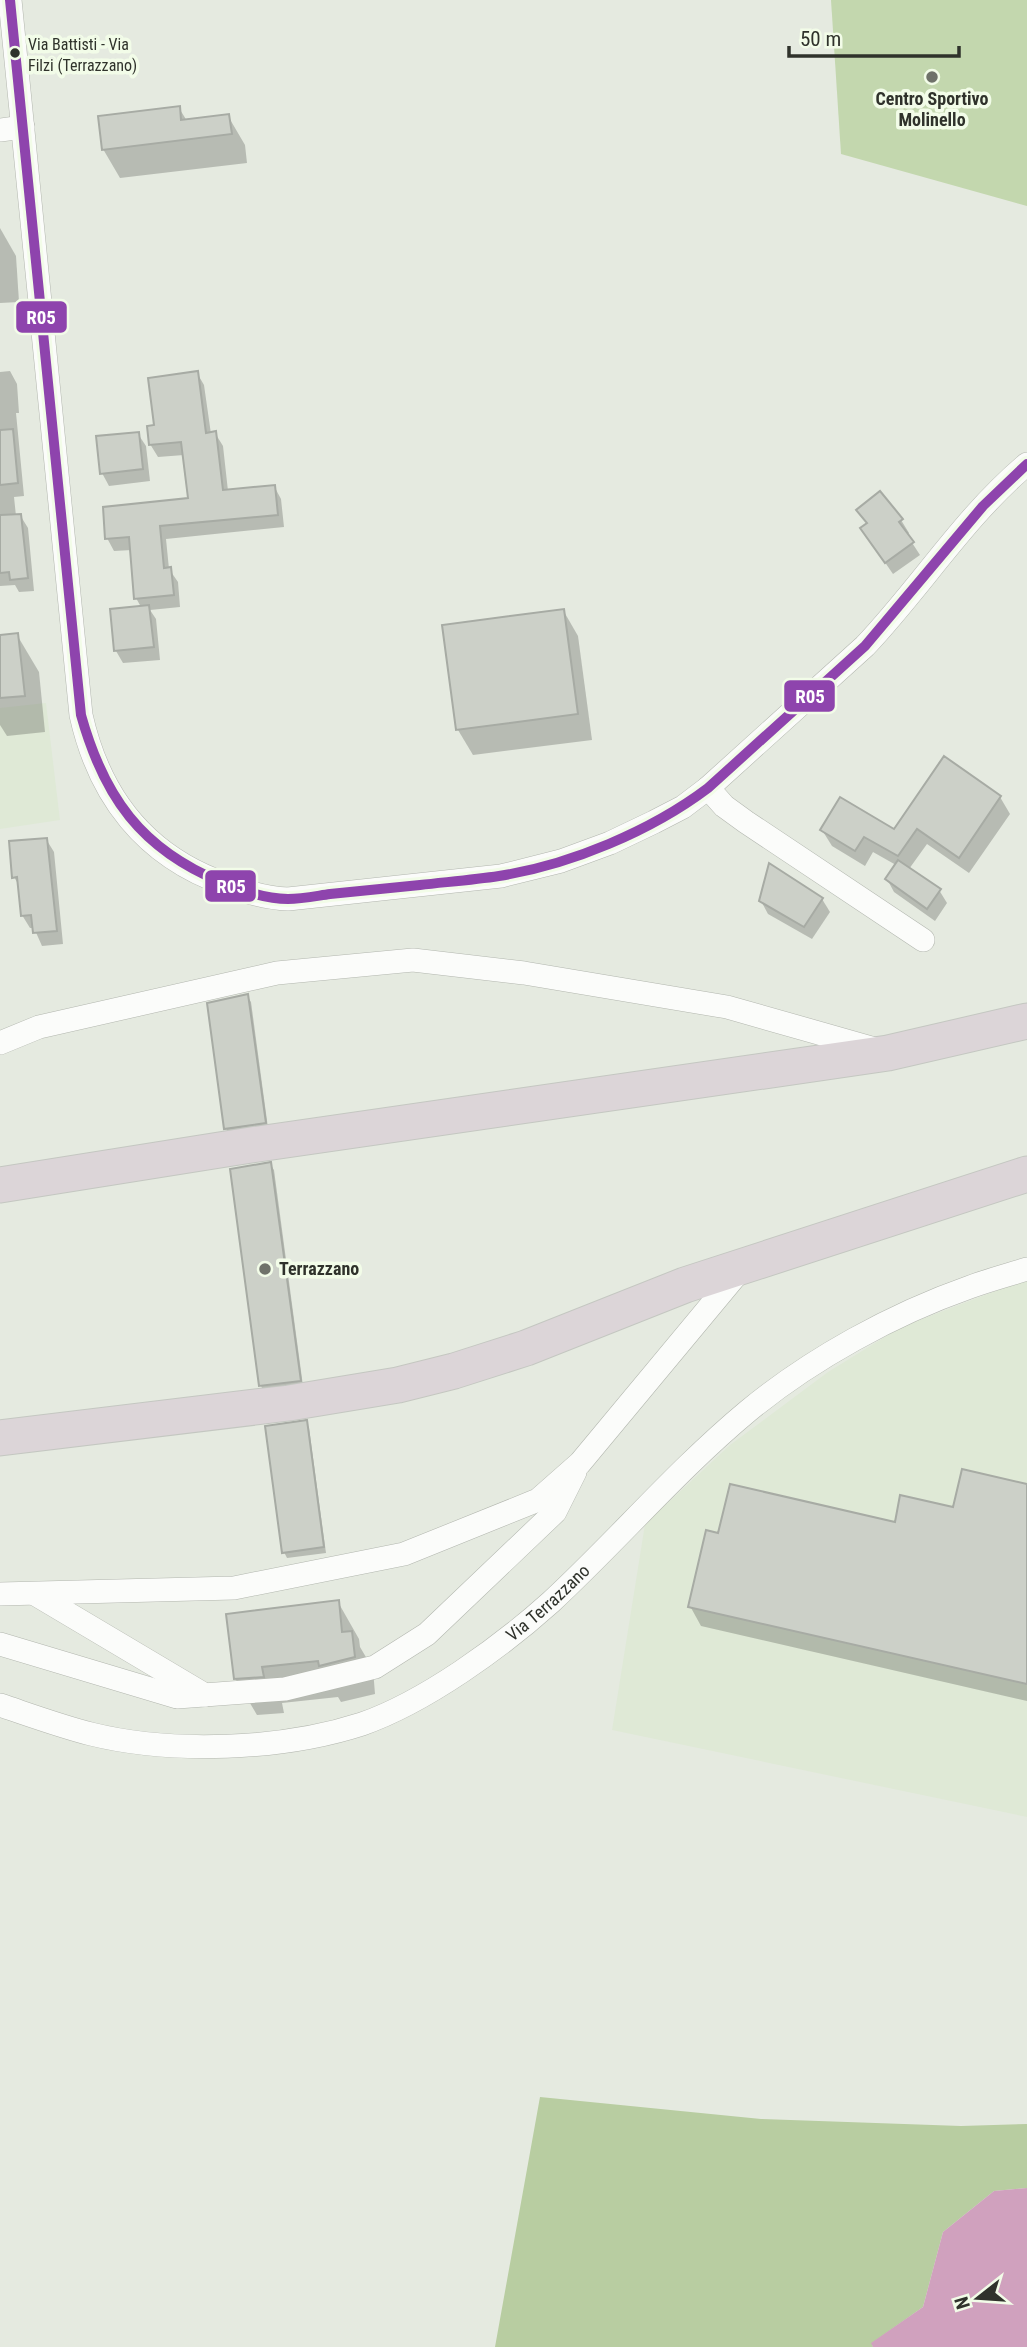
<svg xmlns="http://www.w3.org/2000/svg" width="1027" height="2347" viewBox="0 0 1027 2347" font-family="'Roboto Condensed',sans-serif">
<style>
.built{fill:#dfe9d6}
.green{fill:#c3d7ae}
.forest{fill:#b8cda1}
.water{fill:#d0a1be}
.shadow{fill:#0003}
.building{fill:#ccd0c8;stroke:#a7aba4;stroke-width:2}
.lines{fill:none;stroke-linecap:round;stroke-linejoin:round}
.minor-casing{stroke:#b2b6ae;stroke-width:24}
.highway-casing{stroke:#c4c7c1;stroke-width:37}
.minor{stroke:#fbfcfa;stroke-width:23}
.highway{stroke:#dcd5d8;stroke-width:35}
.bus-1-casing{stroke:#f2fce8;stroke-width:16}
.bus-1{stroke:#8e44ad;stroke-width:10}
.bus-dot{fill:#2f322b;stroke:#f2fce8;stroke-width:2.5}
.poi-dot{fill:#6f726a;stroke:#f2fce8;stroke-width:2.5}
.labels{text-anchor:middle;stroke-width:7;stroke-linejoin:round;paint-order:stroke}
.bus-label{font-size:16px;fill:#2f322b;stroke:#f2fce8;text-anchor:start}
.poi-label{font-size:18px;font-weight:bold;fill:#2f322b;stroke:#f2fce8}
.street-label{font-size:18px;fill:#2f322b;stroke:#f2fce8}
.line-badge{stroke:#f2fce8;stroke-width:2.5}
.badge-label{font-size:19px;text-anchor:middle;font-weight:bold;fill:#fff}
</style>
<rect width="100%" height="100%" fill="#e5eae0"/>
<!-- built -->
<g class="built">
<polygon points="46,703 60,820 0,829 0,708"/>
<polygon points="1027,1279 1027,1817 612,1730 645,1524 730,1445 828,1372 901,1327"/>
</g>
<!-- green -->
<polygon class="green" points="831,0 1027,0 1027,206 841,154"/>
<!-- forest -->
<polygon class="forest" points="540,2097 761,2119 961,2126 1027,2124 1027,2188 994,2191 943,2232 923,2307 872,2343 873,2347 495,2347"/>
<!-- water -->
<polygon class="water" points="1027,2188 1027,2347 873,2347 871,2343 923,2307 943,2232 994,2191"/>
<!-- shadow -->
<g class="shadow">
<polygon points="179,108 187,121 228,116 245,145 247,163 120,178 103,149"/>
<polygon points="0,228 16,256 19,302 0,303"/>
<polygon points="10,371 17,384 19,413 16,413 24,496 14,497 16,516 20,515 28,528 34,591 19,592 15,585 0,586 0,372"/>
<polygon points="197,373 204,385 211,434 215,433 223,446 228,491 274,486 281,499 284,527 166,539 169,569 178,582 180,607 150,610 156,619 160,660 123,663 116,651 141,607 136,598 132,550 114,551 107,538 190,500 184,455 158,457 150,444 156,427"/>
<polygon points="138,434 146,446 150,481 109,486 102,473"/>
<polygon points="859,510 901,520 909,533 907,535 920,555 893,574 862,529 868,525"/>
<polygon points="563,610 578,636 592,740 473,755 458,730"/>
<polygon points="17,635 39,672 45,732 7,736 0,725 0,637"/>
<polygon points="1000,797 1010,814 969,873 927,844 909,869 939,890 947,903 935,921 894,892 887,879 896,865 873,852 865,866 832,846 822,830 895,832"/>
<polygon points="46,839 54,852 63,944 42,946 34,928 30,928 22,915 20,887 14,877"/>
<polygon points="822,899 830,912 812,939 768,914 761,901"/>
<polygon points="247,996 251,1002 268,1128 229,1134 226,1128"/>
<polygon points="270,1164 274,1170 303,1386 264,1392 261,1386"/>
<polygon points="306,1422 309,1428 326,1553 287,1558 284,1552"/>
<polygon points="1027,1485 1027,1701 701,1626 690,1606 720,1535 896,1524 955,1510"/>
<polygon points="338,1602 359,1639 360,1647 373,1669 375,1694 341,1702 338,1697 282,1703 284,1713 257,1715 235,1678"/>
</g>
<!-- building -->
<g class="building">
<polygon points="180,106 181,120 229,114 232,134 102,150 98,116"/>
<polygon points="198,371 206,433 216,431 223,490 275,485 278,515 160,526 164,568 171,567 174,595 134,599 129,537 105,539 103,507 188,498 181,442 149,445 147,426 154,425 148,378"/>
<polygon points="13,429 18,483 0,485 0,430"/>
<polygon points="139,432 143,469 100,474 96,436"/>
<polygon points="880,491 903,519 899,522 914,542 885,563 860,528 867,523 856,510"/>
<polygon points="21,514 28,578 10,580 9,572 0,573 0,515"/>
<polygon points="149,605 154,647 114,651 110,609"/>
<polygon points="564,609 578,714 456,730 442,625"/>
<polygon points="18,633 25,696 0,698 0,635"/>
<polygon points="944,756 1001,796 959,858 917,829 898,856 864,837 855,851 820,830 840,797 894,829"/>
<polygon points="47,838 57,931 33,933 31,915 21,916 17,877 12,878 9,841"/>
<polygon points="898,860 941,889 927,909 885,879"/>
<polygon points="769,863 823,898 804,927 759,901"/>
<polygon points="248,994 266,1123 224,1129 207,1003"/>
<polygon points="271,1162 301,1381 259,1386 230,1169"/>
<polygon points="307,1420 324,1547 282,1553 265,1426"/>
<polygon points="962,1469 1027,1484 1027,1684 688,1607 706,1530 718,1533 730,1484 895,1522 900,1495 953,1507"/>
<polygon points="339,1600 342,1632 352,1631 355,1657 319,1666 318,1661 262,1667 264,1677 234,1679 226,1614"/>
</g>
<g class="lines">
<!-- minor casing -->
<g class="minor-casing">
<g id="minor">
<path d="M10 0 81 715C99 796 145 856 225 884 245 892 266 898 288 899L501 876 561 861 610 843 654 822 683 807 708 788 865 646C921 587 964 517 1027 464"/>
<polyline points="0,130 23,127"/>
<polyline points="708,788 724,806 746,822 923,940"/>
<polyline points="0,1043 39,1027 277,973 413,960 524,973 727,1007 875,1049"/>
<polyline points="0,1594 234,1588 404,1554 538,1500 580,1463 742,1268"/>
<polyline points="35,1594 205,1695"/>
<polyline points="0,1644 177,1697 285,1689 375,1667 427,1634 555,1512 575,1472"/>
<path id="s1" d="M0 1705C30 1715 60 1726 91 1734 172 1754 282 1750 362 1724 425 1702 501 1647 551 1602 618 1540 677 1470 748 1411 811 1359 893 1314 970 1287 989 1280 1008 1275 1027 1269"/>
</g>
</g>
<!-- highway casing -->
<g class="highway-casing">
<g id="highway">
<polyline points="0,1185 251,1145 888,1053 1027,1021"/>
<polyline points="0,1438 289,1403 398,1385 454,1371 526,1348 685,1285 1027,1174"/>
</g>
</g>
<!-- minor -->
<use href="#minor" class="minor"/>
<!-- highway -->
<use href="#highway" class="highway"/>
<!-- bus-1 casing -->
<g class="bus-1-casing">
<path id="bus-1" d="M10 0 81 715C104 797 141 849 221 882 242 891 265 899 288 899 302 899 316 896 330 894 360 891 390 888 420 885 446 882 473 880 499 876 570 865 651 831 708 788L865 646 983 506 1027 464"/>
</g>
<!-- bus-1 -->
<use href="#bus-1" class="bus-1"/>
</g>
<!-- markers -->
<circle class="bus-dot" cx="15" cy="53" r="6"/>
<g class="poi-dot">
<circle cx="932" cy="77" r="7"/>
<circle cx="265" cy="1269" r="7"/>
</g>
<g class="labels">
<!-- bus labels -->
<g class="bus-label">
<text x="28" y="50">Via Battisti - Via<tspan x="28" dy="21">Filzi (Terrazzano)</tspan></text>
</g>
<!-- poi labels -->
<g class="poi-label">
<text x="932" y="105">Centro Sportivo<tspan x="932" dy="21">Molinello</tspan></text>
<text x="279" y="1275" text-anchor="start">Terrazzano</text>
</g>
<!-- street labels -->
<g class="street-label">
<text dy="6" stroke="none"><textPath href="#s1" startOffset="593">Via Terrazzano</textPath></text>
</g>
</g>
<g class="line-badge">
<rect x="15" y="300" width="53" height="34" rx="7" fill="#8e44ad"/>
<rect x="783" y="679" width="53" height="34" rx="7" fill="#8e44ad"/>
<rect x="204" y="869" width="53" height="34" rx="7" fill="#8e44ad"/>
</g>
<g class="badge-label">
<text x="41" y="324">R05</text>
<text x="810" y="703">R05</text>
<text x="231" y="893">R05</text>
</g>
<!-- north arrow -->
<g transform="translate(978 2298) rotate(253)" stroke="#f2fce8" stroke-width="5" paint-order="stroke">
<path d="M0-5L12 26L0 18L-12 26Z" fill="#2f322b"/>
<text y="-10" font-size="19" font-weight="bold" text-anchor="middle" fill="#2f322b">N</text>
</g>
<!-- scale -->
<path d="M789 46v10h170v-10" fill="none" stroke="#2f322b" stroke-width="3.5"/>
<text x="800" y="46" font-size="21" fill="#2f322b" stroke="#f2fce8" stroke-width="5" paint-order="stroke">50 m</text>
</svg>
